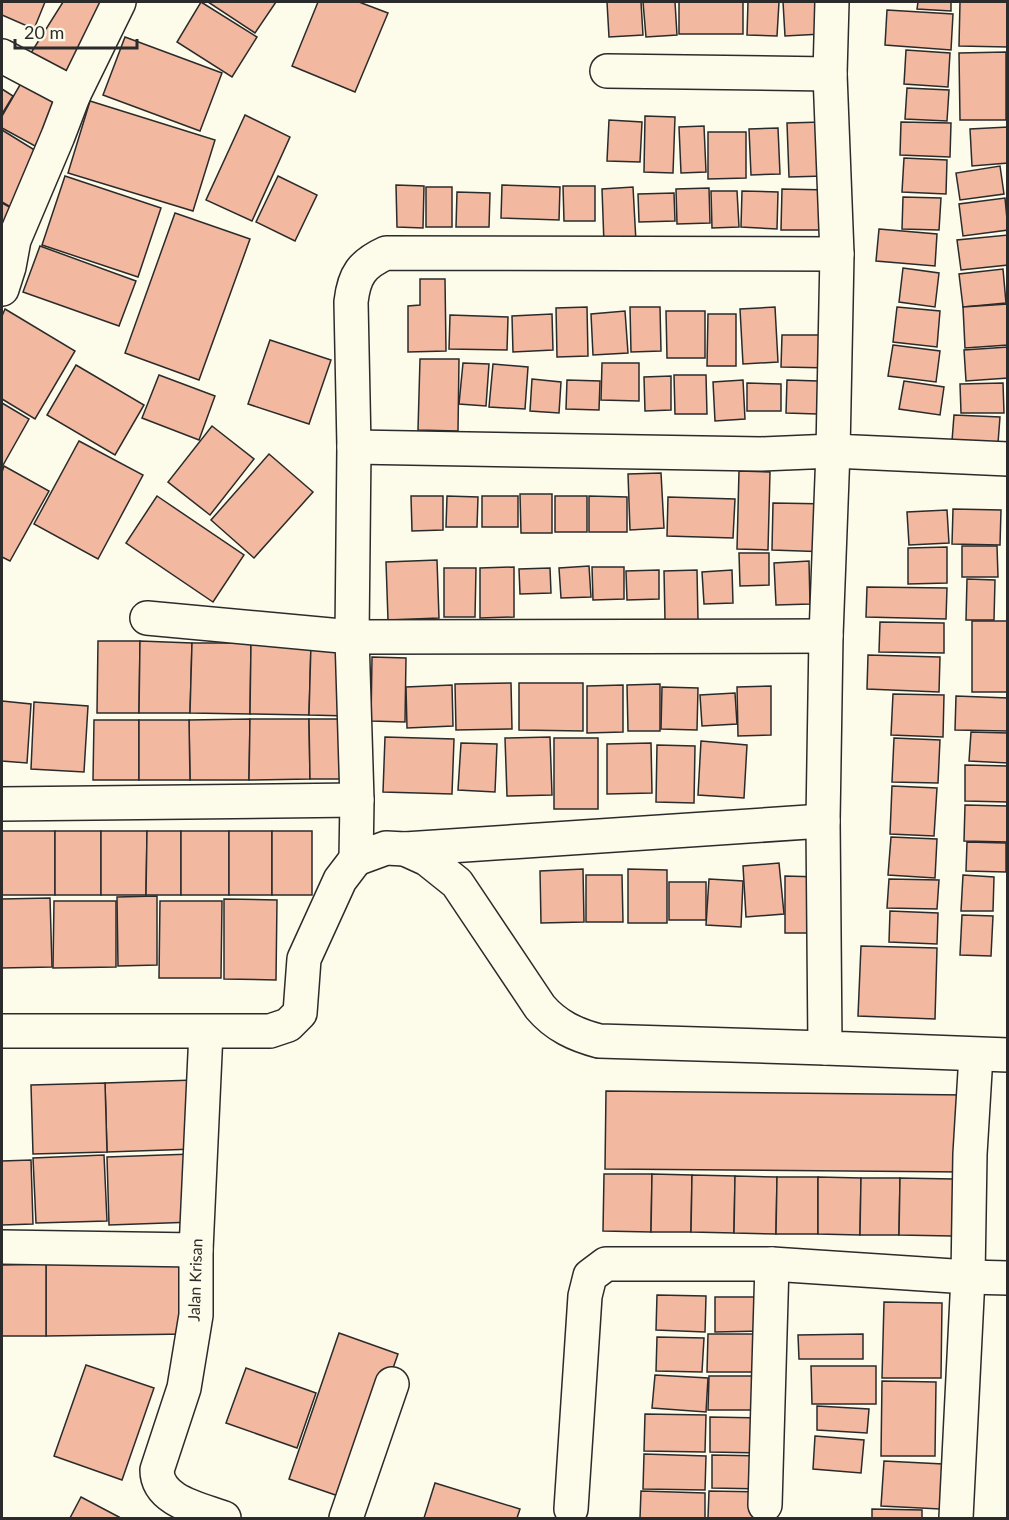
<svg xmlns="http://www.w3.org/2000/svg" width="1009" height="1520" viewBox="0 0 1009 1520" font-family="Lato,sans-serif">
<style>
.building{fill:#f2b8a0;stroke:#2b2b2b;stroke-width:1.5}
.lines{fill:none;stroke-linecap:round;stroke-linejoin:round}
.minor-casing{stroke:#2b2b2b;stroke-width:36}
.minor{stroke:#fdfbea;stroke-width:33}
.labels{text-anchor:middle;stroke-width:4.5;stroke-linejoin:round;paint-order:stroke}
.street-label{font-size:16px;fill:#2b2b2b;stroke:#fdfbea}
</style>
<rect width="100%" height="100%" fill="#fdfbea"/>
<!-- building -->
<g class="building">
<polygon points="2,2 45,2 34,29 2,15"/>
<polygon points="63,2 108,2 62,87 24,64"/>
<polygon points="201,2 257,37 232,77 177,42"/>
<polygon points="208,2 276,2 255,33"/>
<polygon points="318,2 359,2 388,13 355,92 292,66"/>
<polygon points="607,2 641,2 643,35 609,37"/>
<polygon points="643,2 675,2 677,35 646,37"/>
<rect x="679" y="2" width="64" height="32"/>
<polygon points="748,2 779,2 777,36 747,35"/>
<polygon points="783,2 821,2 822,34 785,36"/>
<polygon points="918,2 951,2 951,11 917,9"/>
<polygon points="960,2 1008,2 1008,47 959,46"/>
<polygon points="887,10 953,14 951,50 885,45"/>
<polygon points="125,37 222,73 200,131 103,95"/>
<polygon points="906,50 950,53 948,87 904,84"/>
<polygon points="1006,52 1006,120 960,120 959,53"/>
<polygon points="28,71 65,93 35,146 2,128 2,116"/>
<polygon points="907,88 949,90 947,121 905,119"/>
<polygon points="2,89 13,96 2,114"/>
<polygon points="90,101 215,140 193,211 68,173"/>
<polygon points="245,115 290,137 252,221 206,200"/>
<polygon points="645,116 675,117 673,173 644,172"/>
<polygon points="609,120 642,122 640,162 607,161"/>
<polygon points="822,122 824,176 789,177 787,123"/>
<polygon points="901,122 951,123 950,157 900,155"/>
<polygon points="704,126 706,172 681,173 679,127"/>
<polygon points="1008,127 1008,163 972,166 970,129"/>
<polygon points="778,128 780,174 751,175 749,129"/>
<polygon points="2,130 46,157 14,209 2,202"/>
<polygon points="708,132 746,132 746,178 708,179"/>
<polygon points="904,158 947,160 946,194 902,192"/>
<polygon points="1000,166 1004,194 960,200 956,173"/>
<polygon points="65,176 161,208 138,277 42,245"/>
<polygon points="278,176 317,195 295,241 256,222"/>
<polygon points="396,185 424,186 423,228 397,227"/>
<polygon points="502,185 560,187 559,220 501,218"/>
<polygon points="563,186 595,186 595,221 564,221"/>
<rect x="426" y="187" width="26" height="40"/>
<polygon points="633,187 636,242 604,244 602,189"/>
<polygon points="709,188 710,223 677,224 676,189"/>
<polygon points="782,189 829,190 829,230 781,230"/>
<polygon points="711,191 737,191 739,227 712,228"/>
<polygon points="742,191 778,192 777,229 741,227"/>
<polygon points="457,192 490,193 489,227 456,227"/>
<polygon points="674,193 675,221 639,222 638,194"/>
<polygon points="903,197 941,198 939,230 902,229"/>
<polygon points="1005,198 1008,230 963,236 959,204"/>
<polygon points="2,203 17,211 2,238"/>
<polygon points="175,213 250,239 199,380 125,353"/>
<polygon points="879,229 937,234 935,266 876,261"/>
<polygon points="1008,235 1008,265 961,270 957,240"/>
<polygon points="40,246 136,281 119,326 23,292"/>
<polygon points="903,268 939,273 935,307 899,302"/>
<polygon points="1003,269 1006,303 963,307 959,274"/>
<polygon points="420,279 445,279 446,351 408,352 408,306 420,305"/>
<polygon points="1008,304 1008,345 965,348 963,307"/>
<polygon points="587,307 588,356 557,357 556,308"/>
<polygon points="630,307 660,307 661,351 631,352"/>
<polygon points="775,307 778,362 743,364 740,309"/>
<polygon points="897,307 940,311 937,347 893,342"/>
<polygon points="5,309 75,351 35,419 2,399 2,316"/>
<polygon points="625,311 628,353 593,355 591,314"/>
<polygon points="666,311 705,311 705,358 667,358"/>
<polygon points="552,314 553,350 513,352 512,316"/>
<polygon points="708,314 736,314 736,366 707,366"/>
<polygon points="450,315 508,317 507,350 449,349"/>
<polygon points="782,335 833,335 832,368 781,367"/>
<polygon points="270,340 331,360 309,424 248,404"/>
<polygon points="893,345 940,351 936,382 888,376"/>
<polygon points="1008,347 1008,378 966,381 964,350"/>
<polygon points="420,359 459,359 458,431 418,430"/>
<polygon points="463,363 489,364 486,406 459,404"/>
<polygon points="602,363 639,363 639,401 601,400"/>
<polygon points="493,364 528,367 525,409 489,407"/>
<polygon points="76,365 144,405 115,455 47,415"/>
<polygon points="159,375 215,396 199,440 142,418"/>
<polygon points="674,375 706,375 707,414 675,414"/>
<polygon points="671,376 671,410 645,411 644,377"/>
<polygon points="532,379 561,382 559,413 530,411"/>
<polygon points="567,380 600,381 599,410 566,409"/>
<polygon points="743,380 745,419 715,421 713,382"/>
<polygon points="787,380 818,381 817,414 786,413"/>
<polygon points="904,381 944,387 940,415 899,409"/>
<polygon points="747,383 781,384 781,411 747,411"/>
<polygon points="1003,383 1004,413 961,413 960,384"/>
<polygon points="2,403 29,419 2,467"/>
<polygon points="954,415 1000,417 998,443 952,441"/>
<polygon points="212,426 254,459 210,515 168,482"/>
<polygon points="79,441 143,475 98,559 34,524"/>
<polygon points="269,454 313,492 254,558 211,520"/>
<polygon points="4,466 49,491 10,561 2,557 2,472"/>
<polygon points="739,471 770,472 768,550 737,549"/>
<polygon points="661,473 664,528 630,530 628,474"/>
<polygon points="520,494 552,494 552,533 521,533"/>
<polygon points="157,496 244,555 213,602 126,543"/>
<polygon points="411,496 443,496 443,530 412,531"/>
<polygon points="447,496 478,497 477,527 446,527"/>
<rect x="482" y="496" width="36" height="31"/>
<rect x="555" y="496" width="32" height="36"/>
<polygon points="589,496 627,497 627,532 589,532"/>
<polygon points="668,497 735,499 733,538 667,536"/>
<polygon points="773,503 830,504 829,552 772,550"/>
<polygon points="953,509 1001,510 1000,545 952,544"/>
<polygon points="947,510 949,543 909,545 907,512"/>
<polygon points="962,546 997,546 998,577 962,577"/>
<polygon points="947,547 947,583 908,584 908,548"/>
<polygon points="739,553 769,553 769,585 740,586"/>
<polygon points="437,560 439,618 388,620 386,562"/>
<polygon points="809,561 810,604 776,605 774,563"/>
<polygon points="589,566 591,597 561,598 559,568"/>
<polygon points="514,567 514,617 480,618 480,568"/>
<polygon points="592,567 624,567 624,599 593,600"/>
<polygon points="444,568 476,568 475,617 444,617"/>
<polygon points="550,568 551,593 520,594 519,569"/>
<polygon points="659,570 659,599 627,600 626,571"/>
<polygon points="697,570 698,620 665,620 664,571"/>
<polygon points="732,570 733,603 704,604 702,572"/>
<polygon points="967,579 995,580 994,620 966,620"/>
<polygon points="867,587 947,588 946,619 866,617"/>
<rect x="972" y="621" width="36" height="71"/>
<polygon points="880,622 944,623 944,653 879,652"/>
<polygon points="98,641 140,641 139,713 97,713"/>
<polygon points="140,641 192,643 190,713 139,713"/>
<polygon points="192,643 251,643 250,714 190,713"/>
<polygon points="251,643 311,644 309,715 250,714"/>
<polygon points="311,644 350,645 348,716 309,715"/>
<polygon points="868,655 940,657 939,692 867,689"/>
<polygon points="372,657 406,658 405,722 371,721"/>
<polygon points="511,683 512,729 456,730 455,684"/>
<polygon points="519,683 583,683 583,731 519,730"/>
<polygon points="660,684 660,731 628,731 627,685"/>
<polygon points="452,685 453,726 407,728 406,687"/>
<polygon points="623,685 623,732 587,733 587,686"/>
<polygon points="771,686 771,735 738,736 737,687"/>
<polygon points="662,687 698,688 697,730 661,729"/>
<polygon points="735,693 737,724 702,726 700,695"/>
<polygon points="893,694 944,695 943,737 891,735"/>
<polygon points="956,696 1008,698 1008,731 955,730"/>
<polygon points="2,701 31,704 27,763 2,761"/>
<polygon points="34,702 88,706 84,772 31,769"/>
<polygon points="250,719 249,780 190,780 189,720"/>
<polygon points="250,719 309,719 310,779 249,780"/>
<polygon points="309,719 349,719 349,779 310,779"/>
<polygon points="94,720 139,720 139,780 93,780"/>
<polygon points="139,720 189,720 190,780 139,780"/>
<polygon points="971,732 1008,733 1008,763 969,761"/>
<polygon points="385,737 454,739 452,794 383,792"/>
<polygon points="550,737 552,795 507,796 505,738"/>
<rect x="554" y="738" width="44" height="71"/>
<polygon points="894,738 940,740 938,783 892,782"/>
<polygon points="701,741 747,745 744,798 698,795"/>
<polygon points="461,743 497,744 495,792 458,790"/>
<polygon points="651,743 652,793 607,794 607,744"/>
<polygon points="657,745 695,746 694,803 656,802"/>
<polygon points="965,765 1008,766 1008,802 965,801"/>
<polygon points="892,786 937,788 934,836 890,834"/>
<polygon points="965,805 1008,806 1008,842 964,841"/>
<rect x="2" y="831" width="53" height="64"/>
<rect x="55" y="831" width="46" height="64"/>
<polygon points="101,831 147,831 146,895 101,895"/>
<polygon points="147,831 181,831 181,895 146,895"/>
<rect x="181" y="831" width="48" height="64"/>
<rect x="229" y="831" width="43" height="64"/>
<rect x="272" y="831" width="40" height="64"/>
<polygon points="891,837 937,839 935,878 888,875"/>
<polygon points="967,842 1006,843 1006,872 966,871"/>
<polygon points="779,863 784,914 746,917 743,866"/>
<polygon points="583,869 584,922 541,923 540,871"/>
<polygon points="628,869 667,870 667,923 628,923"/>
<polygon points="586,875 622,875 623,922 586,922"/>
<polygon points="963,875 994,877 993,911 961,911"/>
<polygon points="785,876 820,877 821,933 785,933"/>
<polygon points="709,879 743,881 741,927 706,925"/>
<polygon points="889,879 939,880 937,909 887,908"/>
<rect x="669" y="882" width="37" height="38"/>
<polygon points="157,896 157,965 118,966 117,897"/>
<polygon points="50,898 52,967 2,968 2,899"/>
<polygon points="224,899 277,900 276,980 224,979"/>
<polygon points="54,901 116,901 116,967 53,968"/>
<polygon points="160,901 222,901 221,978 159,978"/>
<polygon points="890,911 938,913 937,944 889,942"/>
<polygon points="962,915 993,916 991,956 960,955"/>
<polygon points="861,946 937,948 935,1019 858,1016"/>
<polygon points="194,1080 195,1149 107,1152 105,1083"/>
<polygon points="105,1083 107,1152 33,1154 31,1085"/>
<polygon points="606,1091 965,1095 964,1172 605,1169"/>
<polygon points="192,1154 194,1222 109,1225 107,1157"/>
<polygon points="104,1155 107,1221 36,1223 33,1158"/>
<polygon points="31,1160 33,1224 2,1225 2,1161"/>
<polygon points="604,1174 652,1174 651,1232 603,1231"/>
<polygon points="652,1174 692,1175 691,1232 651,1232"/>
<polygon points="692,1175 735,1176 734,1233 691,1232"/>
<polygon points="735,1176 777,1177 776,1234 734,1233"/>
<polygon points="777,1177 818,1177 818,1234 776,1234"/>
<polygon points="818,1177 861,1178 860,1235 818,1234"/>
<polygon points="861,1178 900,1178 899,1235 860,1235"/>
<polygon points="900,1178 953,1179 952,1236 899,1235"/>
<polygon points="187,1262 187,1334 46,1336 46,1264"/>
<polygon points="46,1264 46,1336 2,1336 2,1265"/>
<polygon points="657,1295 706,1296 705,1332 656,1330"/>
<polygon points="715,1297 762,1297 762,1331 715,1332"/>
<polygon points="884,1302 942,1303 941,1378 882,1378"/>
<polygon points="339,1333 398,1354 347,1499 289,1479"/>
<polygon points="708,1334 766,1334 765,1372 707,1372"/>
<polygon points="863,1334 863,1359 799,1359 798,1335"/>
<polygon points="657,1337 704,1338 702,1372 656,1371"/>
<polygon points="86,1365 154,1388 122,1480 54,1456"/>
<polygon points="811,1366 876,1366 876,1404 812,1404"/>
<polygon points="246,1368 316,1393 297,1448 226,1423"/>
<polygon points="655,1375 708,1378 706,1412 652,1408"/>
<polygon points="709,1376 766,1376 766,1410 708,1410"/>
<polygon points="882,1381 936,1382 935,1456 881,1456"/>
<polygon points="817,1406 869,1409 867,1433 817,1430"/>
<polygon points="645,1414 706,1415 705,1452 644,1451"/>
<polygon points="710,1417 764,1418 763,1453 710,1452"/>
<polygon points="815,1436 864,1440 861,1473 813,1469"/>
<polygon points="644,1454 706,1456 705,1490 643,1489"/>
<polygon points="712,1455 765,1456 764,1489 712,1488"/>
<polygon points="884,1461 943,1464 940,1509 881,1506"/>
<polygon points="435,1483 520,1509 517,1518 424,1518"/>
<polygon points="641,1491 705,1493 705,1518 640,1518"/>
<polygon points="709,1491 764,1492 763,1518 708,1518"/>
<polygon points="81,1497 119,1517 118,1518 70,1518"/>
<polygon points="872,1509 922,1510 922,1518 872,1518"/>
</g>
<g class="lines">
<!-- minor casing -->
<g class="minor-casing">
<g id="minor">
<polyline points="832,2 830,74 837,254 833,451 1008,459"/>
<polyline points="2,56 74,94"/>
<polyline points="607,71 830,74"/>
<polyline points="2,289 9,267 14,240 58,136 74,94 119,2"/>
<polyline points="354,447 761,454 833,451 826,636 823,821 825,1048 1008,1055"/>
<polyline points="147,618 352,637 357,800 356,859 386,848 405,849 823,821"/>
<path d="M826 636 352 637 354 447 351 302C354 275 362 264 386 253L837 254"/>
<polyline points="2,804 357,800"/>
<path d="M405 849 427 859 457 883 540 1007C556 1026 576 1035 599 1041L825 1048"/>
<polyline points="2,1031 270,1031 288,1025 300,1013 304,959 340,880 356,859"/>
<path d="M206 1032 196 1250V1315L184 1388 157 1470C157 1501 200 1509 224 1518"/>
<polyline points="2,1247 196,1250"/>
<polyline points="765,1505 772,1264"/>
<polyline points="571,1509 585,1296 590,1276 606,1264 772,1264 968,1277 1008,1278"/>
<polyline points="346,1518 392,1384"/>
<polyline points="956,1518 968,1277 970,1154 976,1055"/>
</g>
</g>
<!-- minor -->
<use href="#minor" class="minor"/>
</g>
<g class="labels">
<!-- street labels -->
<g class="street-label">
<text transform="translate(195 1280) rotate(-88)" y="6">Jalan Krisan</text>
</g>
</g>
<!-- border -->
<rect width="1009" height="1520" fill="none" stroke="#2b2b2b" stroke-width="6"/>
<!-- scale -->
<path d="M15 39v9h122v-9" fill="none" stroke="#2b2b2b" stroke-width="3"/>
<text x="24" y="39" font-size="18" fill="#2b2b2b" stroke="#fdfbea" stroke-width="4.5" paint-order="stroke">20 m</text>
</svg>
